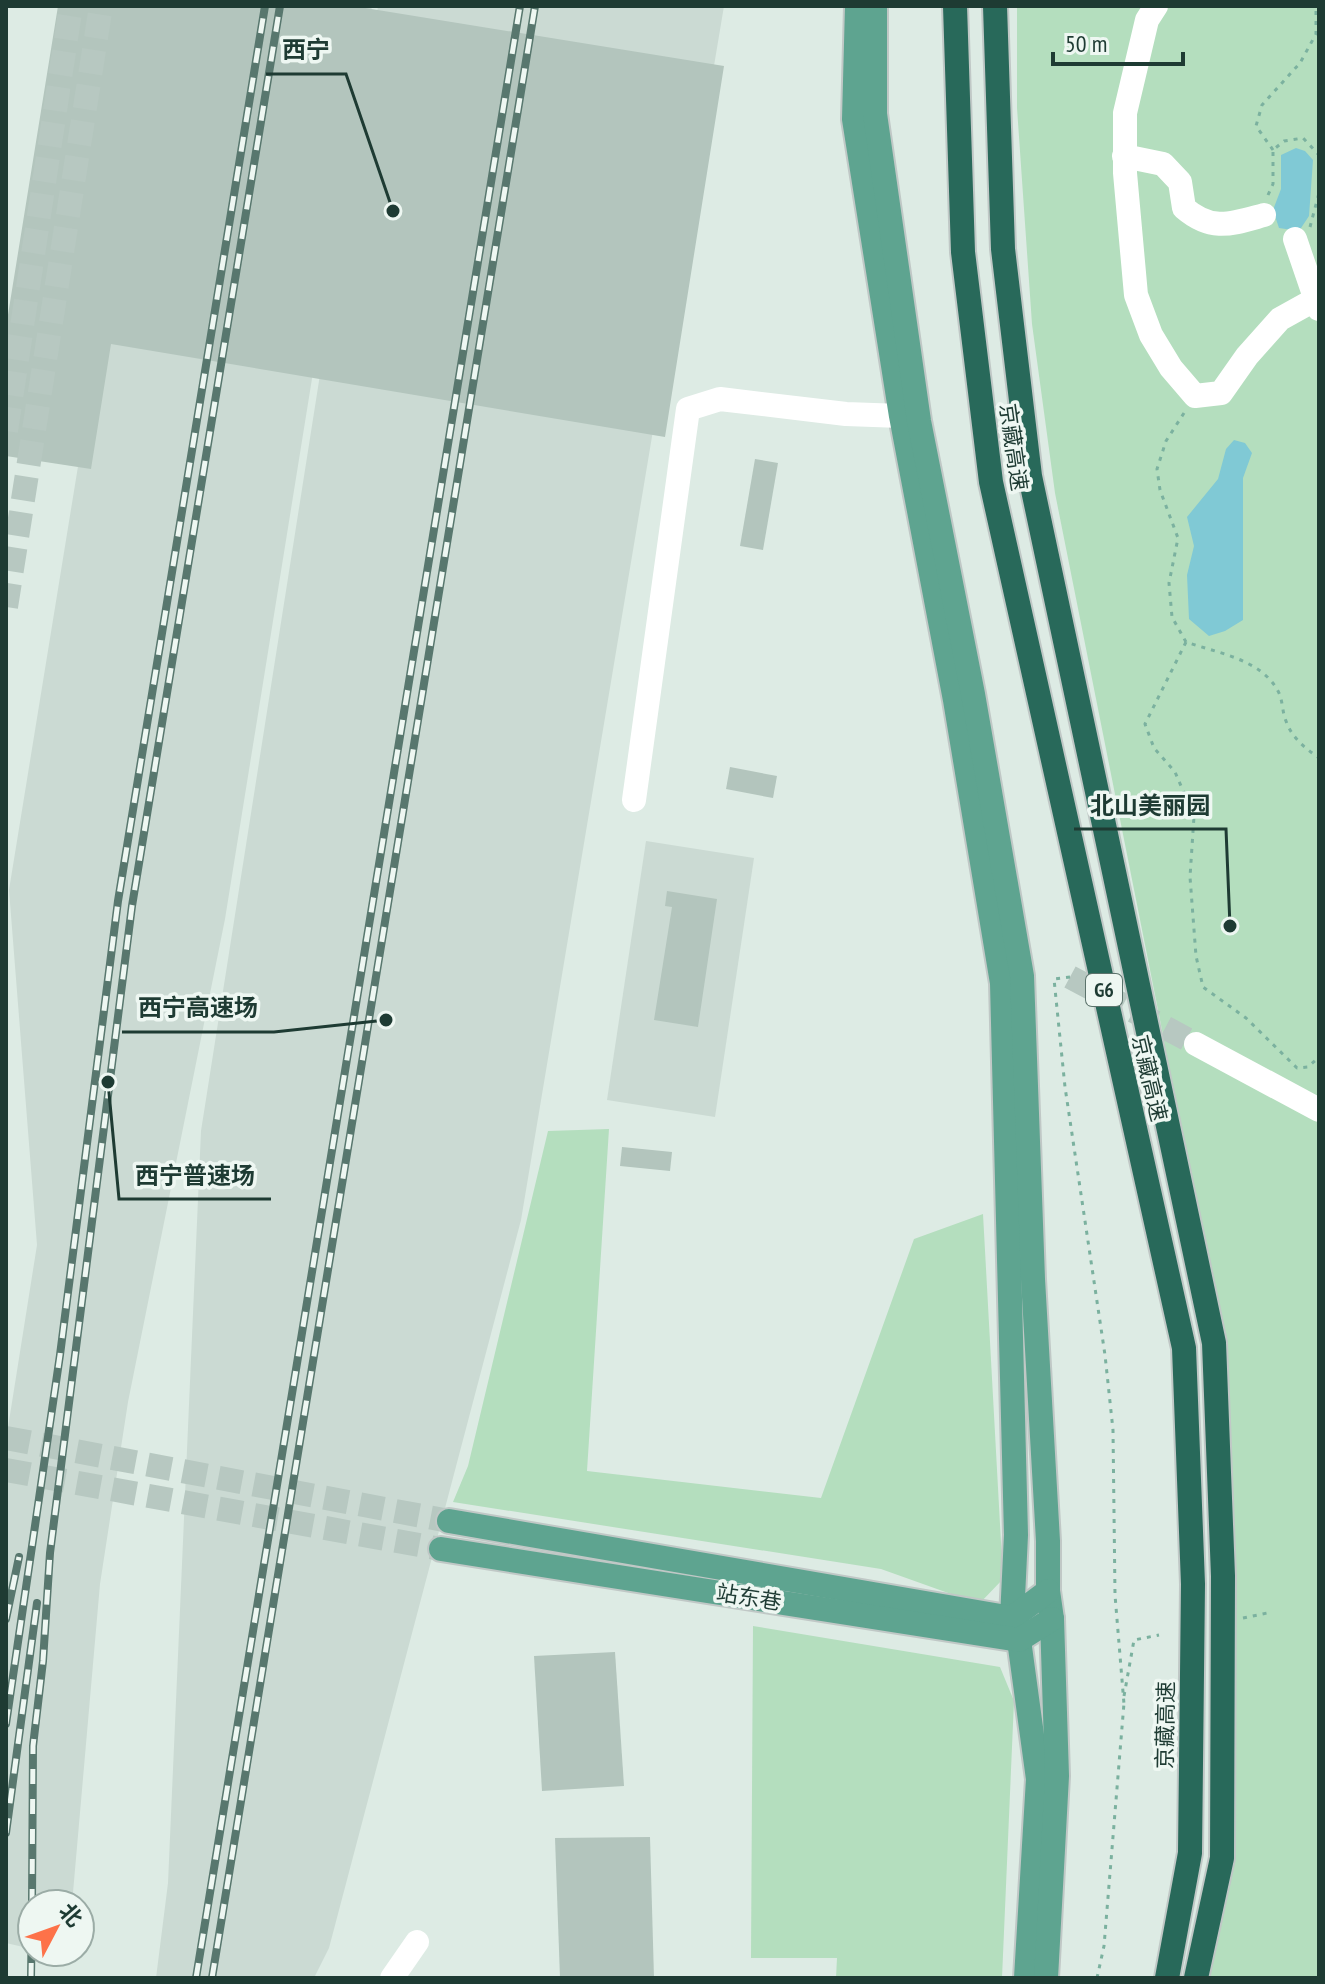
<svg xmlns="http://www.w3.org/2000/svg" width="1325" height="1984" viewBox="0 0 1325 1984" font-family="'PT Sans Narrow','Noto Sans SC',sans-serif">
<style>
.built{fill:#cbdad3}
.green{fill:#b4debe}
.water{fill:#80c9d5}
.building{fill:#b3c5bd}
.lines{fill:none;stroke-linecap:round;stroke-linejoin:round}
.minor-tunnel{stroke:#b7c8c1;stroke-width:24;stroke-dasharray:24 12;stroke-linecap:butt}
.major-tunnel{stroke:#b7c8c1;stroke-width:24;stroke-dasharray:24 12;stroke-linecap:butt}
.major-casing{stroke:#c0c8c6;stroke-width:28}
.highway-casing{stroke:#c0c8c6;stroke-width:28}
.path{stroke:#7bb19f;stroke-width:3;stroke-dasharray:4 6;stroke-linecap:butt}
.minor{stroke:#fff;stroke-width:24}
.major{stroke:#5ea490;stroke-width:24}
.highway{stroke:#28695a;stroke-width:24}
.rail-casing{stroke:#58776e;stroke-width:8}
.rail{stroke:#eef7f2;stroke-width:5;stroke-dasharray:15;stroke-linecap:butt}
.labels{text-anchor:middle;stroke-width:7;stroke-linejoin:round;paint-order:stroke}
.shield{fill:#eef7f2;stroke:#5c736c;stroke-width:2}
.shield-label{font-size:20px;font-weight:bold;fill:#1e3b33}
.street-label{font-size:22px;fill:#1e3b33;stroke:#eef7f2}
.leader{fill:none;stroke:#1e3b33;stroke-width:3}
.callout-dot{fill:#1e3b33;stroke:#eef7f2;stroke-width:3}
.callout-label{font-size:24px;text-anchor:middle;font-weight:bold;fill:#1e3b33;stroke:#eef7f2;stroke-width:7;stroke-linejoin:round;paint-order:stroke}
</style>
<rect width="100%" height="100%" fill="#ddebe4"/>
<!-- built -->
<g class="built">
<polygon points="153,6 372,6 225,919 128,1402 100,1584 72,1904 32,1904 32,1949 6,1943 6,1440 37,1245 9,890"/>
<polygon points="378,6 724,6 521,1220 329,1948 314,1978 156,1978 168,1883 201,1131"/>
<polygon points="646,841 754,858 715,1117 607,1100"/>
</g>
<!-- green -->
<g class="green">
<polygon points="1017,6 1319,6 1319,1978 1205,1978 1223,1848 1206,1275 1162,1030 1055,493 1032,324 1017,108"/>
<polygon points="609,1129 587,1471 821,1498 914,1239 983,1214 1003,1579 979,1604 881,1569 453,1502 468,1466 548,1131"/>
<polygon points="753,1626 1000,1667 1014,1701 1002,1978 836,1978 837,1958 751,1958"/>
</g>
<!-- water -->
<g class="water">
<polygon points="1296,148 1305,151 1313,160 1309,216 1299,231 1279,228 1273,210 1281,189 1281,155"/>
<polygon points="1234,440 1245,443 1252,453 1243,478 1243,620 1225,631 1209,636 1189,619 1187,575 1194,546 1187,517 1218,479 1226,449"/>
</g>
<!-- building -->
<g class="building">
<polygon points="58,6 353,6 724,66 665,437 111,344 91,469 6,456 6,327"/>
<polygon points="755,459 778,463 763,550 740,546"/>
<polygon points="730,767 777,776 773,798 726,789"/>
<polygon points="667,891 717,899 698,1027 654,1020 672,907 665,906"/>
<polygon points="622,1147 672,1152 670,1171 620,1166"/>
<polygon points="615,1652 624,1786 542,1791 534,1656"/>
<polygon points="650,1837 654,1978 560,1978 555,1838"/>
</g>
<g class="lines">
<!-- minor-tunnel -->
<g class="minor-tunnel">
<polyline points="6,431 71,6"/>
<polyline points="6,607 101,6"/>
<polyline points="1070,977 1196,1044"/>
</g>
<!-- major-tunnel -->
<g class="major-tunnel">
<polyline points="6,1438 449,1521"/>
<polyline points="6,1470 441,1549"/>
</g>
<!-- major casing -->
<g class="major-casing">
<g id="major">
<polyline points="857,6 854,119 901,416 955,700 1002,983 1016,1535 1012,1618 1019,1640 1038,1779 1026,1978"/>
<polyline points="875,6 875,114 919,421 973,694 1022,976 1033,1279 1048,1541 1048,1591 1052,1619 1057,1776 1046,1978"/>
<polyline points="449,1521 1012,1618 1048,1591"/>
<polyline points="441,1549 1019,1640 1052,1619"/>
</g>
</g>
<!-- highway casing -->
<g class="highway-casing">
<g id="highway">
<polyline points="955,6 963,252 991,482 1184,1348 1193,1584 1190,1853 1167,1978"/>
<polyline points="995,6 1003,249 1030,476 1214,1343 1223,1576 1222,1858 1196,1978"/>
</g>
</g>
<!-- path -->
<g class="path">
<polyline points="1273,150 1256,126 1262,105 1300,63 1316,34 1316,6"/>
<polyline points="1268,195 1273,184 1273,150 1284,141 1303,138 1319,155 1319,180"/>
<polyline points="1310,227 1319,193"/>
<path d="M1184 413 1166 441 1157 469 1160 490 1178 538 1169 583 1172 617 1186 642C1217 653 1261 659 1278 691 1283 700 1282 712 1286 721 1292 738 1305 748 1319 758"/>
<polyline points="1186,642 1145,724 1154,748 1175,772 1194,816 1190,877 1196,956 1203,987 1246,1018 1297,1068 1308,1067 1319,1057"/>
<polyline points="1070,977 1054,979 1065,1087 1105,1355 1113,1430 1115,1595 1124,1704"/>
<polyline points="1243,1618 1272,1612"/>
<polyline points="1124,1696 1134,1640 1159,1635"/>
<polyline points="1097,1978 1104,1946 1124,1703"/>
</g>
<!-- minor -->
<g class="minor">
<polyline points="1156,6 1147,20 1125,113 1125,173 1136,295 1151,335 1171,368 1195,396 1221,393 1247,356 1280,319 1316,299"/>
<path d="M1124 156 1163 164 1180 182 1184 208C1212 232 1231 224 1264 215"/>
<polyline points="1295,239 1319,309"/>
<polyline points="634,800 688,409 720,399 846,414 901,416"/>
<polyline points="1196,1044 1319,1110"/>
<polyline points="392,1978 417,1942"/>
</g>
<!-- major -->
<use href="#major" class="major"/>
<!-- highway -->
<use href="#highway" class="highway"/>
<!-- rail casing -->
<g class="rail-casing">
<g id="rail">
<polyline points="6,1619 19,1557"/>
<polyline points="6,1724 60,1355 118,901 265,6"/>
<polyline points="6,1833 37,1603"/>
<polyline points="32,1904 33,1746 43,1661 50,1553 132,906 280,6"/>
<polyline points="31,1978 32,1910"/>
<polyline points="196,1978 520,6"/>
<polyline points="212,1978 535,6"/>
</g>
</g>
<!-- rail -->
<use href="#rail" class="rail"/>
</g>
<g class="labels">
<!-- shield labels -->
<rect class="shield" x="1086" y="974" width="36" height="32" rx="6"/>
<g class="shield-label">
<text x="1104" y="997">G6</text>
</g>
<!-- street labels -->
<g class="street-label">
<text transform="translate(1014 447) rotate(82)" y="8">京藏高速</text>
<text transform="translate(1150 1078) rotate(77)" y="8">京藏高速</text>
<text transform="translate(749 1597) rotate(9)" y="8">站东巷</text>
<text transform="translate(1165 1725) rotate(-89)" y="8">京藏高速</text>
</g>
</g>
<!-- callouts -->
<path class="leader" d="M393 211L346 74H266M1230 926L1226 829H1074M386 1020L274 1032H122M108 1082L119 1199H271"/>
<g class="callout-dot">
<circle cx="393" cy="211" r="8"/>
<circle cx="1230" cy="926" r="8"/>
<circle cx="386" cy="1020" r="8"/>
<circle cx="108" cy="1082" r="8"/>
</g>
<g class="callout-label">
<text x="306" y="58">西宁</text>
<text x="1150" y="814">北山美丽园</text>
<text x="198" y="1016">西宁高速场</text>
<text x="195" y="1184">西宁普速场</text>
</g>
<!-- border -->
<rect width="1325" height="1984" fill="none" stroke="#1e3b33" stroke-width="16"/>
<!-- north arrow -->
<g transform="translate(56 1928) rotate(49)"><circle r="38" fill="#eef7f2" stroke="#9baca6" stroke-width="2"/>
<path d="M0-6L14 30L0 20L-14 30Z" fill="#fd7249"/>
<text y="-12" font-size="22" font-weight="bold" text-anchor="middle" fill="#1e3b33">北</text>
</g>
<!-- scale -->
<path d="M1053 52v12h130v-12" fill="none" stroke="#1e3b33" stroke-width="4"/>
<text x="1065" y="52" font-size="24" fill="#1e3b33" stroke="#eef7f2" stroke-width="6" paint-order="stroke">50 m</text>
</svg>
